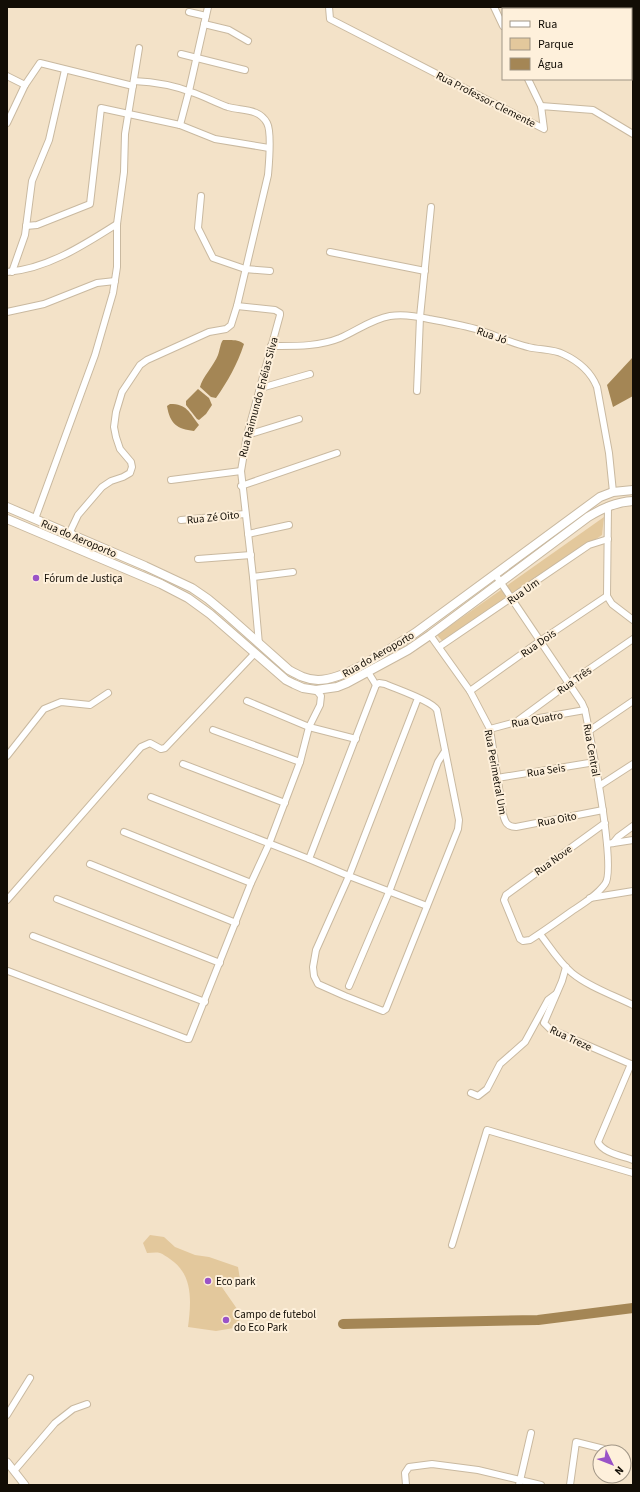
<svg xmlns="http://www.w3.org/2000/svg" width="640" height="1492" viewBox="0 0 640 1492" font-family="'Source Sans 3',sans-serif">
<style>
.green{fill:#e3c89c}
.water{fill:#a48655}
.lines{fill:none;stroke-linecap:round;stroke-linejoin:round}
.river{stroke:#a48655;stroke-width:10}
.minor-casing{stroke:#c9b9a0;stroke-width:8}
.tertiary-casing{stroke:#c9b9a0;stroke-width:9}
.secondary-casing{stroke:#c9b9a0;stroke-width:10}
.minor{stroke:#fff;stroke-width:6}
.tertiary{stroke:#fff;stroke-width:7}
.secondary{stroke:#fff;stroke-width:8}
.poi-dot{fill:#9a53c7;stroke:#fef0db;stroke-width:1.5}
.labels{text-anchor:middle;stroke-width:4;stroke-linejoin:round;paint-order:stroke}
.street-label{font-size:11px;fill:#120d05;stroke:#fef0db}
.poi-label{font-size:11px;fill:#120d05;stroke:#fef0db;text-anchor:start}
</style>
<rect width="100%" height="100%" fill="#f3e2c8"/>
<!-- green -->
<g class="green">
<polygon points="604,517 602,535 444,643 437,635"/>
<path d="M150 1235 164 1237 175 1247 195 1255 209 1257 238 1267 240 1279 219 1283 242 1316 234 1328 216 1331 188 1327C191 1303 194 1275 170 1259 167 1257 163 1254 160 1253 156 1252 151 1253 147 1253L143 1243Z"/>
</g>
<!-- water -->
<g class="water">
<path d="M223 340C230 340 239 339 244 344 237 365 228 381 216 398L211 397 200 387C202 378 214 365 218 355 220 350 220 344 223 340Z"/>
<polygon points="633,357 633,396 613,407 607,385"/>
<polygon points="198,389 209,398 212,405 206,414 199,420 197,419 186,405 186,401"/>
<path d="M170 404C187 404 189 412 199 425L194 431C177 429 170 424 167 406Z"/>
</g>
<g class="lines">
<!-- river -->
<polyline class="river" points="343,1324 538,1320 633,1308"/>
<!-- minor casing -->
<g class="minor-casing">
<g id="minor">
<polyline points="329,7 330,19 544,129 541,106 593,110 633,134"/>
<polyline points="494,7 503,26"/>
<polyline points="189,12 206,16"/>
<polyline points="204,24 229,30 248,41"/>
<polyline points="181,54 245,70"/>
<polyline points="7,76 25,85 40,63 133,86"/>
<polyline points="528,79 541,106"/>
<polyline points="7,123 25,85"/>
<polyline points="180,125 189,91 208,7"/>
<polyline points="201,196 198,228 213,258 245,269 270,271"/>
<polyline points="26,226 37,225 90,204 101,108 180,125 215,139 269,148"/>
<polyline points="330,252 425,271"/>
<path d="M7 272C47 269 84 245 117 224"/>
<polyline points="12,272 25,235 32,181 49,140 65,70"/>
<polyline points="237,306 275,310 280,313 280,315 247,435 241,471 253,577 259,644"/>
<polyline points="7,312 44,304 97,283 115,281"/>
<path d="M271 346C294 346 318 347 340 338 356 331 372 319 390 316 402 314 416 316 429 319 445 322 463 325 479 330 495 335 511 343 528 347 539 350 553 349 563 354 578 361 591 372 597 387L609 453 613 492"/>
<polyline points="261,388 310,374"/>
<polyline points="417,391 420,317 431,207"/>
<polyline points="247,435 299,419"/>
<polyline points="171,480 241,471"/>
<polyline points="241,486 337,453"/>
<polyline points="608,506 607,596 612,604 633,620"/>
<polyline points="35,519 95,355 113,293 117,267 117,224 124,172 125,134 139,48"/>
<polyline points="181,520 245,514"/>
<path d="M69 534 78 515 102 487 111 481 123 477 130 473 132 467 131 462 120 449 116 437 114 427 116 412 122 392 140 365 147 360 209 332 226 329 231 325 237 306 268 175C269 163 272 132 267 123 259 108 242 111 228 107 216 103 204 96 191 92 173 85 153 82 134 81"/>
<polyline points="248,534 289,525"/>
<polyline points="198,559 251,555"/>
<path d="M495 574 582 703 585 710C590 735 617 869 605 884 597 895 584 903 572 911 558 921 544 931 530 940L523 941 520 939 504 900 506 895 605 823"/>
<polyline points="253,577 293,572"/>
<path d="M430 635 470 691 490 729 503 814C505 822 507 827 516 827L603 810"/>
<polyline points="439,647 589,545 608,539"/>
<polyline points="368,672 376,685"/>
<polyline points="470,691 540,641 607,596"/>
<polyline points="247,701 309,727 356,739"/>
<polyline points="516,722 569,683 633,639"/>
<polyline points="490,729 516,722 585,710"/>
<polyline points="213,730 300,762"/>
<polyline points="589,731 633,701"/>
<polyline points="7,756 44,709 61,702 90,705 108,693"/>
<polyline points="183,764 285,803"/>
<polyline points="497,778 595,762"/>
<polyline points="599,786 633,764"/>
<polyline points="151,797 309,859 349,876 427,906"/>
<polyline points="124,832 251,883"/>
<polyline points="613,843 618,837 633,826"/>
<polyline points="607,844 633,840"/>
<path d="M309 859 376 685 379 683 385 684C396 689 432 701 437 710L459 820 458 829 386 1009 383 1011 345 996 318 984 314 976 313 967 316 950 349 876 418 698"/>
<polyline points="90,864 236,923"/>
<polyline points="590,898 633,891"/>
<polyline points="57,899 220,963"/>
<polyline points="7,900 141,747 150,743 161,749 165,748 255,653"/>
<path d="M540 934C550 947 559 962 572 973 589 987 613 995 633 1005"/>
<polyline points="33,936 205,1002"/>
<polyline points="566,967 562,981 544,1023 550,1029 633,1065"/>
<polyline points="8,971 187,1039 189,1039 251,883 269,844 300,762 309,727 320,705 321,696 316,690"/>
<polyline points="349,986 389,892 438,762 445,751"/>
<path d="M631 1064 598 1142C603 1153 623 1156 633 1160"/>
<polyline points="471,1093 478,1096 487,1089 500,1064 525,1042 548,1000 556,994"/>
<polyline points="452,1245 487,1130 633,1173"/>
<polyline points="7,1415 30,1378"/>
<polyline points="14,1471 55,1423 73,1409 87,1404"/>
<polyline points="406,1485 405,1473 409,1467 432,1464 478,1470 541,1485"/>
<polyline points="519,1485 531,1433"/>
<polyline points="570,1485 576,1442 604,1449"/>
</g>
</g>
<!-- tertiary casing -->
<g class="tertiary-casing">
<polyline id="tertiary" points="7,1462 25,1485"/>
</g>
<!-- secondary casing -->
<g class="secondary-casing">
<g id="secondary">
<path d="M7 507 145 566 192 588 208 599 226 614 289 670C298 675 307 680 318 680 346 680 391 648 415 633L600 497 613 492 633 490"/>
<path d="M7 519 161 584 188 598 210 614 286 680 294 684 303 688 316 690 337 687 347 683 408 650 430 635 588 517C603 508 616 502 633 501"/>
</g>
</g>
<!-- minor -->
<use href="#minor" class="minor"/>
<!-- tertiary -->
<use href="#tertiary" class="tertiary"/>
<!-- secondary -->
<use href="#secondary" class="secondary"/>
</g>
<!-- markers -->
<g class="poi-dot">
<circle cx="36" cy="578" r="4"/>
<circle cx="208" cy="1281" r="4"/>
<circle cx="226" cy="1320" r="4"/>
</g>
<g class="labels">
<!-- street labels -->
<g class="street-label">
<text transform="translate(486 99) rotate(27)" y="4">Rua Professor Clemente</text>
<text transform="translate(492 335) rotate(19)" y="4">Rua Jó</text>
<text transform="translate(258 397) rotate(-75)" y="4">Rua Raimundo Enéias Silva</text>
<text transform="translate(213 517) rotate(-6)" y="4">Rua Zé Oito</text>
<text transform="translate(79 538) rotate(23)" y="4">Rua do Aeroporto</text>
<text transform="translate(523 591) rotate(-35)" y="4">Rua Um</text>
<text transform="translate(538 643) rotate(-35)" y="4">Rua Dois</text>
<text transform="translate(378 654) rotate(-30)" y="4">Rua do Aeroporto</text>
<text transform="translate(574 680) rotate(-35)" y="4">Rua Três</text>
<text transform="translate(537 719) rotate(-10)" y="4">Rua Quatro</text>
<text transform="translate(592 750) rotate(80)" y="4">Rua Central</text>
<text transform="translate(546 770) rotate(-9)" y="4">Rua Seis</text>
<text transform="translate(496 772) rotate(80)" y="4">Rua Perimetral Um</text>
<text transform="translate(557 819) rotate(-11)" y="4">Rua Oito</text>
<text transform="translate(553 860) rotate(-36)" y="4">Rua Nove</text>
<text transform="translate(571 1038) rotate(25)" y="4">Rua Treze</text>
</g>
<!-- poi labels -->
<g class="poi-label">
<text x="44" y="582">Fórum de Justiça</text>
<text x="216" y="1285">Eco park</text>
<text x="234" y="1318">Campo de futebol<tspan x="234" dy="13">do Eco Park</tspan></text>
</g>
</g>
<!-- border -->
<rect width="640" height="1492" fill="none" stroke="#120d05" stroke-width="16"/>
<!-- legend -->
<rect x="502" y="8" width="130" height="72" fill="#fef0db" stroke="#a09585"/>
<rect x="510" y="21" width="20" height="6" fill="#ffffff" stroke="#a09585"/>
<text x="538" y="28" font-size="12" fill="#120d05">Rua</text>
<rect x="510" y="38" width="20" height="12" fill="#e3c89c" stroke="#a09585"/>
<text x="538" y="48" font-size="12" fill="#120d05">Parque</text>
<rect x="510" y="58" width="20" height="12" fill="#a48655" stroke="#a09585"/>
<text x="538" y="68" font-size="12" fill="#120d05">Água</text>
<!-- north arrow -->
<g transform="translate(612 1464) rotate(133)"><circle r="19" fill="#fef0db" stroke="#a09585"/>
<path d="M0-3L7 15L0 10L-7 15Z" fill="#9a53c7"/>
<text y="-6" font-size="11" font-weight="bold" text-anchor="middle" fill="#120d05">N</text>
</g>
</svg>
